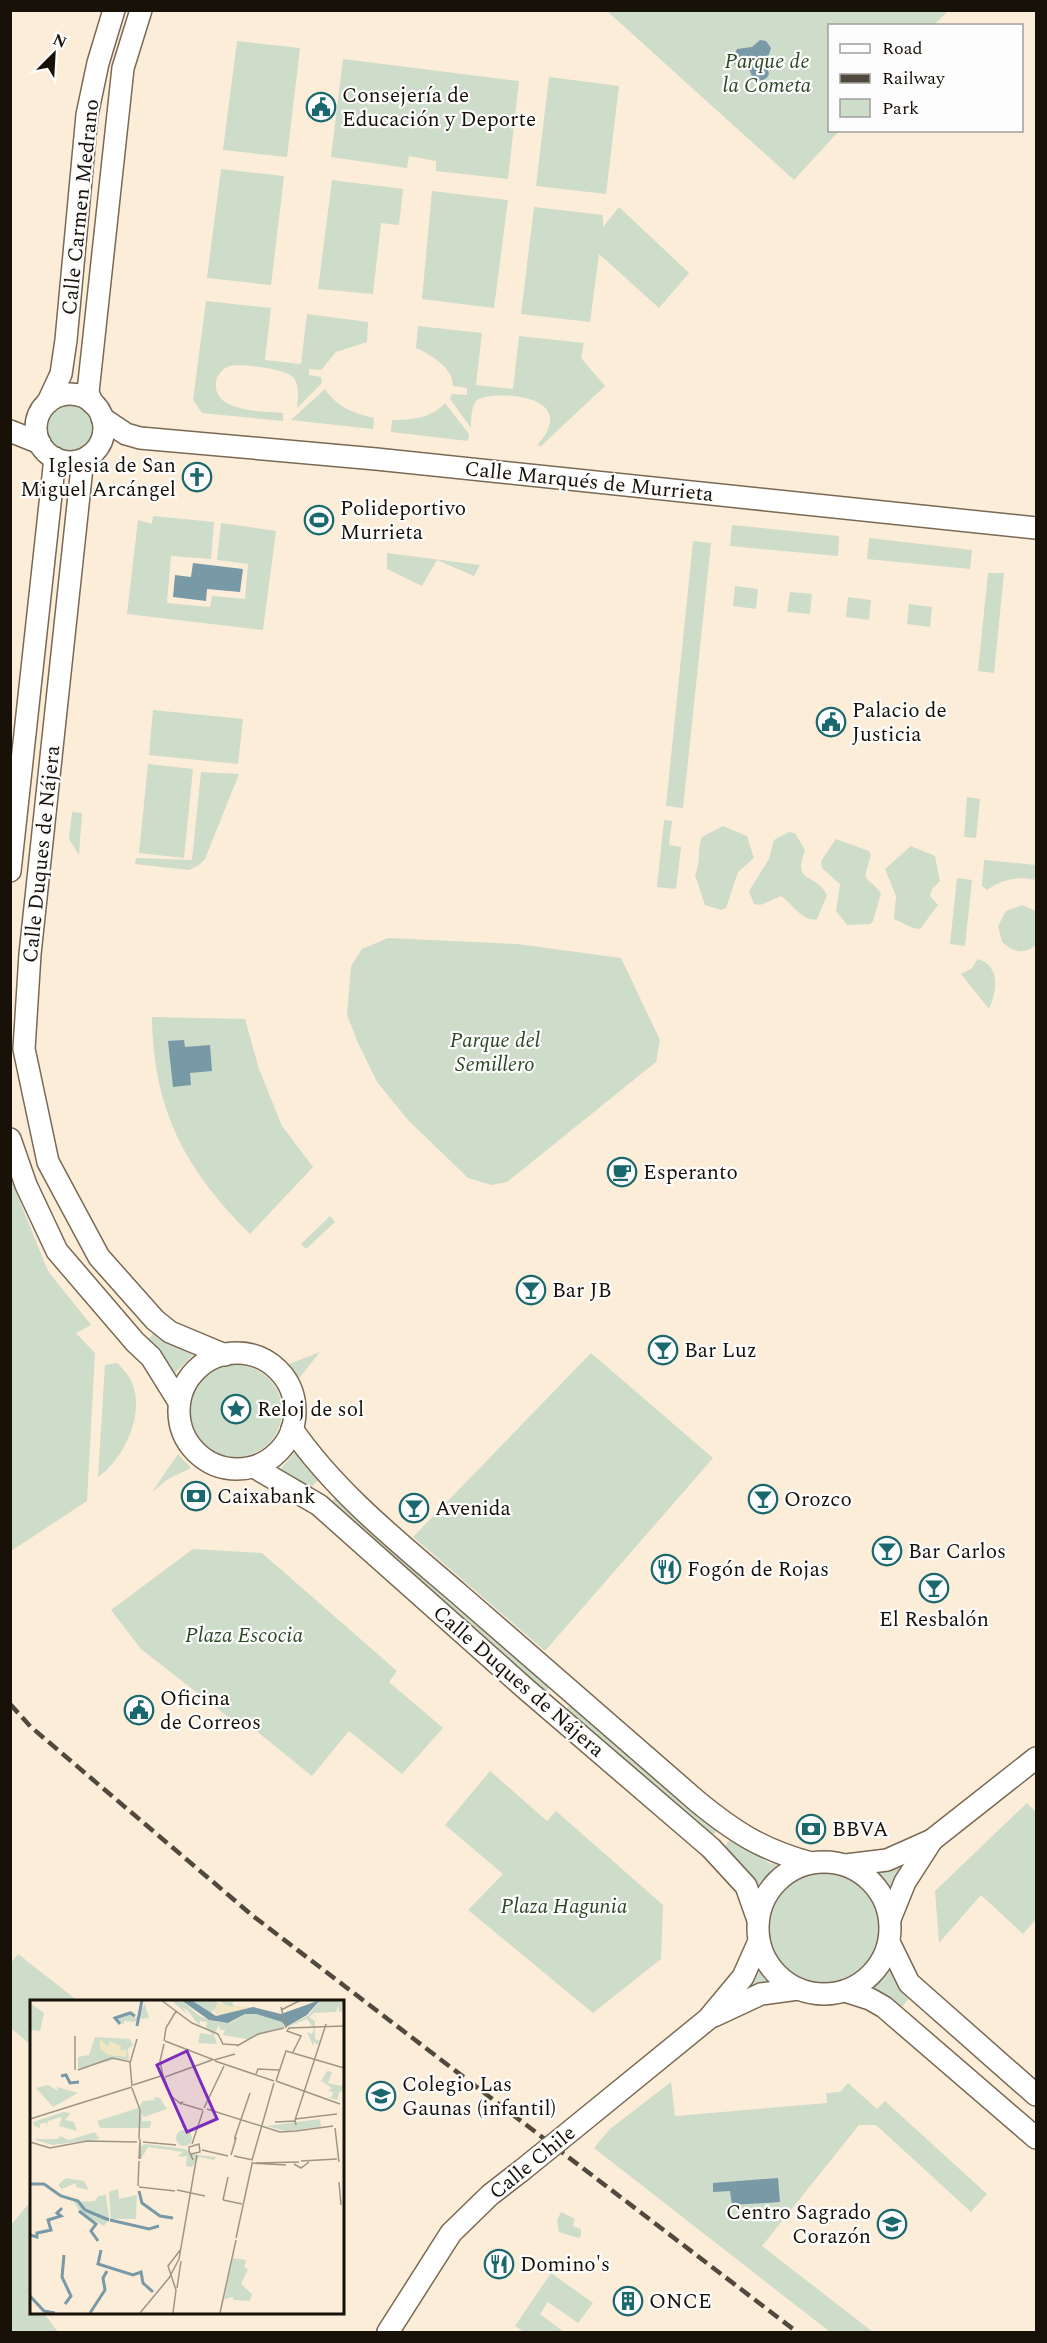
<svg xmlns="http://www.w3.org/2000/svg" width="1047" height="2343" viewBox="0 0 1047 2343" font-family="Spectral,serif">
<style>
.green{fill:#cedcca}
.water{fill:#7899a6}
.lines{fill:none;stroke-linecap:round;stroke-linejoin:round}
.primary-casing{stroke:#796952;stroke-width:24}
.primary{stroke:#fff;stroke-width:21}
.rail{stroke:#51493d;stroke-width:4.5;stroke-dasharray:12 6;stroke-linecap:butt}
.primary-bridge-casing{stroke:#796952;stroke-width:24;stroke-linecap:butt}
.primary-bridge{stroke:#fff;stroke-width:21}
.labels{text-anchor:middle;stroke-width:4.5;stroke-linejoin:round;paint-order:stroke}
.park-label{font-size:21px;font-style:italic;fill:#2a4722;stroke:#fdfdfd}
.poi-label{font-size:21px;fill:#171108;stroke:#fdfdfd;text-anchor:start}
.street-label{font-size:21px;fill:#171108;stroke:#fdfdfd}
.inset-river{fill:none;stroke:#7899a6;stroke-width:3}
.inset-road{fill:none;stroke:#a09585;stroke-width:1.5}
.view{fill:#7b2cbf;fill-opacity:0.15;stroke:#7b2cbf;stroke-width:3}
.inset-edge{fill:none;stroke:#171108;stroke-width:3}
</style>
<rect width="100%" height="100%" fill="#fcedd9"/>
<!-- green -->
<g class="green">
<polygon points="607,11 948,11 934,25 830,26 830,130 839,131 794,180"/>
<polygon points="237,41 300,48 287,157 223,150"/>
<polygon points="343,59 519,81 508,179 436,171 436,161 409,156 407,168 331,157"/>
<polygon points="549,77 619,86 606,194 536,186"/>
<polygon points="221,169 284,176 271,285 207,278"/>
<polygon points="332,180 403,189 399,225 381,223 373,294 318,289"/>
<polygon points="432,191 508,200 494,308 422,299"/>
<polygon points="534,207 603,215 603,227 619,207 689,273 659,308 599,254 590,322 521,314"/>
<path d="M206 301 271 308 265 360 301 364 307 314 368 322 367 342 336 352 321 370 309 369V375L321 377 322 383 297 408C298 398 300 385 293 377 286 369 241 363 230 366 223 368 217 375 216 382 212 413 263 411 283 413V421L202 413 193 400Z"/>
<path d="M418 326 482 333 476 385 513 389 519 336 584 343 581 358 605 386 540 447 538 444C583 393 490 390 477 400 471 406 471 420 471 428L450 399 452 394 467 395V388L453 386C453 367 431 355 416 348Z"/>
<path d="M325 389C337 407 353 413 374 418L373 429 291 420Z"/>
<circle cx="69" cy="429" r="27"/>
<path d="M445 403 469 434 468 441 391 432 392 420C412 420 432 418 445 403Z"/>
<polygon points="153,516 214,522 211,559 171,556 167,603 210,607 212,596 245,599 248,564 217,560 221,523 276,531 263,630 127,614 138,520 152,524"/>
<polygon points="732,525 839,536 838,556 730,546"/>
<polygon points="869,538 972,550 970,569 867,559"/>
<polygon points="693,541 711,543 683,808 666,806"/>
<polygon points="387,553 480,565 474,576 437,560 422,586 387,569"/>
<polygon points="988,573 1004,573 994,673 978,671"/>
<polygon points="735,586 758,589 756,609 733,606"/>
<polygon points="790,592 812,594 810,614 787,612"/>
<polygon points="848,597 871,600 869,620 846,617"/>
<polygon points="909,604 932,607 930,627 907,624"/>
<polygon points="153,710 243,719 238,764 149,755"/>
<polygon points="148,764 193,769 184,858 139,853"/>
<polygon points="201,772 239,774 205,859 199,865 189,870 135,864 136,858 192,860"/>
<polygon points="967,797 980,799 976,838 964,837"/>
<polygon points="72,812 82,813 79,855 69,839"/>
<polygon points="664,820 672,821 669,845 681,847 676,889 657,887"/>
<path d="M723 826 747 836 754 858 738 872 726 908 721 910 705 905 695 875C701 862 697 850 702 837Z"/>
<path d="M789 832 795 833 805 850C792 886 815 871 827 895L817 919C803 923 792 903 781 896L760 905 754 904 749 891 769 859 774 840Z"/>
<path d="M836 839 869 851 871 855C862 886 864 872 881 893L873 921 870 924 847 925 836 911 840 884 822 868 821 861Z"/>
<polygon points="911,846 935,856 940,881 932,889 930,896 938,905 920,929 913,928 894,919 896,896 885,869"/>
<path d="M984 860 1036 865V880C1017 876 1003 879 987 890L982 886Z"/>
<polygon points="957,878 972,880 965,946 950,944"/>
<path d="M1022 905 1036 911V945C1024 955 1013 952 1002 942L998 926 1006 911Z"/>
<polygon points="388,938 517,944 621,958 660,1040 656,1062 507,1182 491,1185 468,1178 408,1120 377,1082 358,1043 347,1015 351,966 362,949"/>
<path d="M978 959C1001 966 997 992 989 1009L961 974 971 969Z"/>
<path d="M152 1017 245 1019 259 1069 282 1126 313 1167 250 1234C185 1170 153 1109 152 1017Z"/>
<polygon points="10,1177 48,1271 91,1325 76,1333 95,1353 87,1501 11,1551"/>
<polygon points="330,1216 335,1222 306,1249 301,1244"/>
<polygon points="155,1331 171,1344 193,1355 175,1373 148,1340"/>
<polygon points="320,1352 299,1378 289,1364"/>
<polygon points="591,1353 713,1458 545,1651 413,1537"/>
<path d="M117 1363C121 1367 126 1372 129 1377 148 1409 125 1458 98 1477L105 1365Z"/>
<circle cx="236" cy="1411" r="46"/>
<polygon points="297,1450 320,1479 309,1489 278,1472"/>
<polygon points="178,1454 191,1468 168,1479 152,1492"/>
<polygon points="340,1494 553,1684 545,1692 330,1503"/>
<polygon points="193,1549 262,1553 397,1671 389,1682 443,1728 402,1774 349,1731 312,1776 245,1722 241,1727 141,1649 111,1610"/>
<polygon points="573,1702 720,1827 711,1837 565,1711"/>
<polygon points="490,1771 547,1821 556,1811 663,1905 661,1959 593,2013 468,1910 503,1874 445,1825"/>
<polygon points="1027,1803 1036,1812 1036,1919 1023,1934 981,1895 939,1943 935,1891"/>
<polygon points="731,1838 769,1863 789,1866 771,1875 757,1896 750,1876 724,1847"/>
<polygon points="915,1856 891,1893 878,1875 869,1869"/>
<circle cx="825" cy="1929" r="56"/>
<polygon points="18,1954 78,2001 32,2001 31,2045 11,2028 11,1963"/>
<polygon points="760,1961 779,1985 742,1996 753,1980"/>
<polygon points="891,1961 912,1995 899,2010 861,1989 882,1976"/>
<polygon points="671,2082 675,2116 827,2103 826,2093 840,2092 848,2083 877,2109 885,2101 987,2194 971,2212 876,2125 859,2125 762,2246 873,2332 830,2332 594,2148 610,2129"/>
<polygon points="31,2201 32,2312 43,2312 58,2332 11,2332 11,2225"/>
<polygon points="561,2212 575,2219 573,2226 581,2229 581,2236 578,2238 559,2232 557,2220"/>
<polygon points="551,2273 593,2303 578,2323 548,2302 540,2314 564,2332 524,2332 515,2326"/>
</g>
<!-- water -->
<g class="water">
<path d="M760 40 766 41 771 48 766 64 769 74C766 81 759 83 753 79L750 71 735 65 732 59 737 49 752 47Z"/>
<polygon points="193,563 243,569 240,592 207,589 206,601 173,597 175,575 191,577"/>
<polygon points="184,1040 185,1047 210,1045 212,1071 190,1073 191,1085 173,1087 168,1041"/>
<polygon points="778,2178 780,2202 732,2205 730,2191 713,2192 713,2183"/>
</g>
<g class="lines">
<!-- primary casing -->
<g class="primary-casing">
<g id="primary">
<circle cx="70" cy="428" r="34"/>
<polyline points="48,402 61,374 66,340 87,115 98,63 114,10"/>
<polyline points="92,403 88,392 123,68 141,10"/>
<polyline points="102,418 126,434 140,438 376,459 1036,528"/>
<polyline points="10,431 40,443"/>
<polyline points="89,456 82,467 30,954 24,1049 48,1162 99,1257 155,1320 170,1332 225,1355"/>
<polyline points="10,871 55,458"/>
<polyline points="10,1139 26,1185 57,1251 135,1342 151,1357 179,1402"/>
<circle cx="237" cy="1411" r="58"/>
<path d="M292 1429C337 1494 401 1544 460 1595 539 1664 618 1733 698 1802 736 1833 763 1850 811 1863"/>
<polyline points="254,1467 319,1505 527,1690 711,1848 746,1886 758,1920"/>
<circle cx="824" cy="1928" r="66"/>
<polyline points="846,1865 887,1860 932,1840 1036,1758"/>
<polyline points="890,1919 905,1882 932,1840"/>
<polyline points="889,1942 909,1983 1036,2095"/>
<polyline points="845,1991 870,1999 884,2007 1036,2138"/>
<polyline points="714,2016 761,1994 798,1989"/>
<polyline points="573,2129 708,2019 743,1977 759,1941"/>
<polyline points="388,2332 451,2233 490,2195 521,2171"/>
</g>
</g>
<!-- primary -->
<use href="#primary" class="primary"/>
<!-- rail -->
<polyline class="rail" points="10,1704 31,1727 253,1916 797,2332"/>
<!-- primary-bridge casing -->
<g class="primary-bridge-casing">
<polyline id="primary-bridge" points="521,2171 573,2129"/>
</g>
<!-- primary-bridge -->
<use href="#primary-bridge" class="primary-bridge"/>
</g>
<!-- icons -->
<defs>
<g id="civic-ring" transform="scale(1.5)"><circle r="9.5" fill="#fdfdfd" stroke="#1a676d" stroke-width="1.5"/><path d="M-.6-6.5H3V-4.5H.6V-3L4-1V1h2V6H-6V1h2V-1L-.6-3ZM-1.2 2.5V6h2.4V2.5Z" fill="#1a676d"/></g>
<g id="church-ring" transform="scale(1.5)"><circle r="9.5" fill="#fdfdfd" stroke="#1a676d" stroke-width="1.5"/><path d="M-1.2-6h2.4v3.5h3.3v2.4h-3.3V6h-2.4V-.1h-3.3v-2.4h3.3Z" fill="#1a676d"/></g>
<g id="stadium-ring" transform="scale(1.5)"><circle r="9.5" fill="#fdfdfd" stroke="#1a676d" stroke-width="1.5"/><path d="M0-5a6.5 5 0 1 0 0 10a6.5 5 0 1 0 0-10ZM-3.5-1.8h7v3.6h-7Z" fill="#1a676d"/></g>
<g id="cafe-ring" transform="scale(1.5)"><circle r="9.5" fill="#fdfdfd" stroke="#1a676d" stroke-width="1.5"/><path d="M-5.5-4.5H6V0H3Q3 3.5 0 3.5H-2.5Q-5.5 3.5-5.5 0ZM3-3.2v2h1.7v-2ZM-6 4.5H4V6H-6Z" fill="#1a676d"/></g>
<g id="bar-ring" transform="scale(1.5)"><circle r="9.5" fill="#fdfdfd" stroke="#1a676d" stroke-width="1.5"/><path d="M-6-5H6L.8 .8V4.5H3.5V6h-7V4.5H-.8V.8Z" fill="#1a676d"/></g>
<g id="sight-ring" transform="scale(1.5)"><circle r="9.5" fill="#fdfdfd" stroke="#1a676d" stroke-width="1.5"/><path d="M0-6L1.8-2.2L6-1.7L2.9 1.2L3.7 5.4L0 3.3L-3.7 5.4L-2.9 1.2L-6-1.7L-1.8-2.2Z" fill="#1a676d"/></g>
<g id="bank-ring" transform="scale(1.5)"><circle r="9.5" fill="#fdfdfd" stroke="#1a676d" stroke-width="1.5"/><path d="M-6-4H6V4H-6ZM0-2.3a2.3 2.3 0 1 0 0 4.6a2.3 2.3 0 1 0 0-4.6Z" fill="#1a676d"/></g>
<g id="restaurant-ring" transform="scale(1.5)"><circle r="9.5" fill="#fdfdfd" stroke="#1a676d" stroke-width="1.5"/><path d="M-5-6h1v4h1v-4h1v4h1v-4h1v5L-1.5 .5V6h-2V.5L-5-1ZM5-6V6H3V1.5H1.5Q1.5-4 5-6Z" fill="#1a676d"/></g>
<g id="school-ring" transform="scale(1.5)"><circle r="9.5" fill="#fdfdfd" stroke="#1a676d" stroke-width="1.5"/><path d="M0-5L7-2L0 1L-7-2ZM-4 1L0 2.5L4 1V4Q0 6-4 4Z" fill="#1a676d"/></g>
<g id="university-ring" transform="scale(1.5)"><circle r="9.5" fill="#fdfdfd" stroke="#1a676d" stroke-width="1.5"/><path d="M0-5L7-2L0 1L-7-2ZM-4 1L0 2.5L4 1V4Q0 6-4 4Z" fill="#1a676d"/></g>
<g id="building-ring" transform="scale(1.5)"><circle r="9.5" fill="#fdfdfd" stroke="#1a676d" stroke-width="1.5"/><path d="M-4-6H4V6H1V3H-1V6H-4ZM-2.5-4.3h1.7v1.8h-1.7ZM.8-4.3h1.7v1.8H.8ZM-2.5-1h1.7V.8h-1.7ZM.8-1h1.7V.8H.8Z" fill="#1a676d"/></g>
</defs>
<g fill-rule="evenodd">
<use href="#civic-ring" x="321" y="107"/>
<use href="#church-ring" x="197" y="477"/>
<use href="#stadium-ring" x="319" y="520"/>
<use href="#civic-ring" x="831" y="722"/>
<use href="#cafe-ring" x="622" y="1172"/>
<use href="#bar-ring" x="531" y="1290"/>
<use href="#bar-ring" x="663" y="1350"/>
<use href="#sight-ring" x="236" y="1409"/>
<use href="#bank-ring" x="196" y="1496"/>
<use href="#bar-ring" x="763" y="1499"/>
<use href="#bar-ring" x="414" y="1508"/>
<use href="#bar-ring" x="887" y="1551"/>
<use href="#restaurant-ring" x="666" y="1569"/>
<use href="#bar-ring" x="934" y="1588"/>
<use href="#civic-ring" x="139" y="1710"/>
<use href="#bank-ring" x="811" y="1829"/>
<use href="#school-ring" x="381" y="2096"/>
<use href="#university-ring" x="892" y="2224"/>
<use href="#restaurant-ring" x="499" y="2264"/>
<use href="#building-ring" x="628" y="2301"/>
</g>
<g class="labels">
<!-- park labels -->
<g class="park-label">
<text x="767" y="68">Parque de<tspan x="767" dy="24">la Cometa</tspan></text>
<text x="495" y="1047">Parque del<tspan x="495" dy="24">Semillero</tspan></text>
<text x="244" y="1642">Plaza Escocia</text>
<text x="564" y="1913">Plaza Hagunia</text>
</g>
<!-- poi labels -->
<g class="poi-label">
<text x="342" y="102">Consejería de<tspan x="342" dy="24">Educación y Deporte</tspan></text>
<text x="176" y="472" text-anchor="end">Iglesia de San<tspan x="176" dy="24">Miguel Arcángel</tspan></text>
<text x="340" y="515">Polideportivo<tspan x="340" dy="24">Murrieta</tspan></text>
<text x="852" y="717">Palacio de<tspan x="852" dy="24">Justicia</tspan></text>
<text x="643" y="1179">Esperanto</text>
<text x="552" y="1297">Bar JB</text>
<text x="684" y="1357">Bar Luz</text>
<text x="257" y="1416">Reloj de sol</text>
<text x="217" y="1503">Caixabank</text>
<text x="784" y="1506">Orozco</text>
<text x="435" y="1515">Avenida</text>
<text x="908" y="1558">Bar Carlos</text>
<text x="687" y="1576">Fogón de Rojas</text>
<text x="934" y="1626" text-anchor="middle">El Resbalón</text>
<text x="160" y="1705">Oficina<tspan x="160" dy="24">de Correos</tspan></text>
<text x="832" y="1836">BBVA</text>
<text x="402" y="2091">Colegio Las<tspan x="402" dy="24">Gaunas (infantil)</tspan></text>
<text x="871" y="2219" text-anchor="end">Centro Sagrado<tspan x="871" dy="24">Corazón</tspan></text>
<text x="520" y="2271">Domino's</text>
<text x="649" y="2308">ONCE</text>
</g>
<!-- street labels -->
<g class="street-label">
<text transform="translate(80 207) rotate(-84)" y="7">Calle Carmen Medrano</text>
<text transform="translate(589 481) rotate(6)" y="7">Calle Marqués de Murrieta</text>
<text transform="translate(41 854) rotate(-84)" y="7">Calle Duques de Nájera</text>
<text transform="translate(519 1681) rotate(41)" y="7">Calle Duques de Nájera</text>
<text transform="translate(532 2162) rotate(-39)" y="7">Calle Chile</text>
</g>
</g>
<!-- overview -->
<g transform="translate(30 2000)">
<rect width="314" height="314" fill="#fcedd9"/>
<path d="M141 0H151L168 15 181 21 200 23 215 14H226L252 22 255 27 217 39 193 35 195 30H190L189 25 184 35 187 44 168 43 170 33 183 35 176 28 177 22 170 21 169 25 157 10 153 8 158 15ZM161 0H187L186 2 198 7 188 0H204L202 4 207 7H222L186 14 184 9 180 14ZM290 0H313V11L309 12V5L306 12 283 13 289 24 283 14 279 17 285 21V39L290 41 287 45 284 42 283 46 277 32 282 34 284 29 277 19 257 27 279 15ZM0 3 14 13 10 31 0 30ZM115 4 119 18 111 19 110 15 105 22 94 21V25L84 19 103 11 105 19ZM65 37 100 39 103 45 98 49 99 60 86 59 48 69V57L59 55ZM297 71 302 72 298 83 312 86 313 82V92L310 91 307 100 298 97H302L303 92 298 91 302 88 291 81ZM18 85 28 91 27 87 48 93 23 107 6 88ZM124 97 130 98 137 109 114 117 111 114 112 121H121L120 128H70L67 121 108 108 113 101 125 100ZM33 112 41 113 35 120 44 122 47 131 29 126 32 117 18 121 17 126 16 122 10 124V128L4 126 3 122ZM290 119 291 127 256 131 236 126ZM146 138a8 8 0 1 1 16 0a8 8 0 1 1-16 0ZM65 132 69 139 23 145 5 140 9 136 7 139H28L30 136 39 140ZM115 144 156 149 160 154 186 157 184 160 169 157 162 167 156 166 157 156 153 157 147 156 153 152 118 147 111 159V146ZM36 178 54 181 59 190 46 187V183L32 189 28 185ZM88 189 89 199 107 195 106 219H81L79 192ZM76 195 79 219 74 226 50 212 44 202 65 201 68 196ZM203 258 216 260 214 267 218 269 211 284 222 294 220 301 203 300V297L194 299Z" fill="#cedcca"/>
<path d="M187 3 200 6 222 7 191 16 184 10ZM70 39 78 47 80 41 91 46 90 50H97L96 57 78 55 70 49Z" fill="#f0e6c1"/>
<path d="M151 0H161L186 16 223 7 251 14 290 0 277 15 256 27 252 22 226 14H215L198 23 179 20Z" fill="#7899a6"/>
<path class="inset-river" d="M90 24 85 18 100 13 105 16M107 26 112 0M31 76 36 75 40 83 49 82M0 184H14L31 196 48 201 55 210M109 191 112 203 130 216 143 218M55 210 79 220M49 211 66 224 61 231 68 241M80 220 119 229 129 226M0 235 7 237V233L21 230 18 220 31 216 27 213 32 208M71 250 68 264 103 275 111 272 113 283 123 292M34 255 32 277 41 296 35 304M0 296 14 311 25 313M60 313 75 290 73 278 77 271"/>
<path class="inset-road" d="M131 0 162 23 188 34 193 44 208 45M251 7 256 28M251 10 271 0M259 28 314 26M259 28 257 31 271 36 263 52M134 41 136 28 146 11M135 41 184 60 205 54M207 46 228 34 254 28M185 61 244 81M45 70V36M48 70 82 58 101 62M226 74 228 69 249 70M133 76 130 61 134 44M134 77 140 95 151 104 153 102 150 103M135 77 182 60M246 81 256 51 314 68M246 81 310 104M103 85 134 75M102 86 100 63 107 39M102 88 110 110 109 139M153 104 173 110M174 108 194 66M177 109 250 132 266 131M0 119 102 87M265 119 307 114M245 122 265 121M266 125 265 120 296 24M305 128 309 162M266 131 303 126M205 137 220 93M0 142 20 148 57 141 107 142M113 142 146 145M162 144 173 111M172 150 198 156M161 154 170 152 169 144 159 147V151L163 160M201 155 206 138 205 137V140M204 156 223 160M109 159 110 139V159M222 160 244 83M271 161 307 159M221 163 256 165M226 163 269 162M264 164 271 168 279 162M309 182 311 205M108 186 109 161M109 187 145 191M147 190 175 196M193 200 198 177M193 200 212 204M206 238 222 164M147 288 151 261M110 313 139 278 149 259 167 155M143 313 146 290 138 266 151 249M190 313 206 240"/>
<path class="view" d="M157 51 187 119 157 132 127 65Z"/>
<rect width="314" height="314" class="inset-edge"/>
</g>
<!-- border -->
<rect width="1047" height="2343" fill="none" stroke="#171108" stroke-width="24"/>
<!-- legend -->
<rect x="828" y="24" width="195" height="108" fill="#fdfdfd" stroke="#a19f9b" stroke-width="1.5"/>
<rect x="840" y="44" width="30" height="9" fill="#ffffff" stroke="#a19f9b" stroke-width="1.5"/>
<text x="882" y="54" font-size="18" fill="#171108">Road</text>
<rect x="840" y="74" width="30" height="9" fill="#51493d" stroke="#a19f9b" stroke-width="1.5"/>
<text x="882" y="84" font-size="18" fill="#171108">Railway</text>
<rect x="840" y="99" width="30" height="18" fill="#cedcca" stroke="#a19f9b" stroke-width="1.5"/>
<text x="882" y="114" font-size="18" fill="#171108">Park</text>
<!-- north arrow -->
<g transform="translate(54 54) rotate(24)" stroke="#fdfdfd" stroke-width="4.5" paint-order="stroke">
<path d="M0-4.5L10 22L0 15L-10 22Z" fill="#171108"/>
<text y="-9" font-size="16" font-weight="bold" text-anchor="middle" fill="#171108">N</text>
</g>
</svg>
